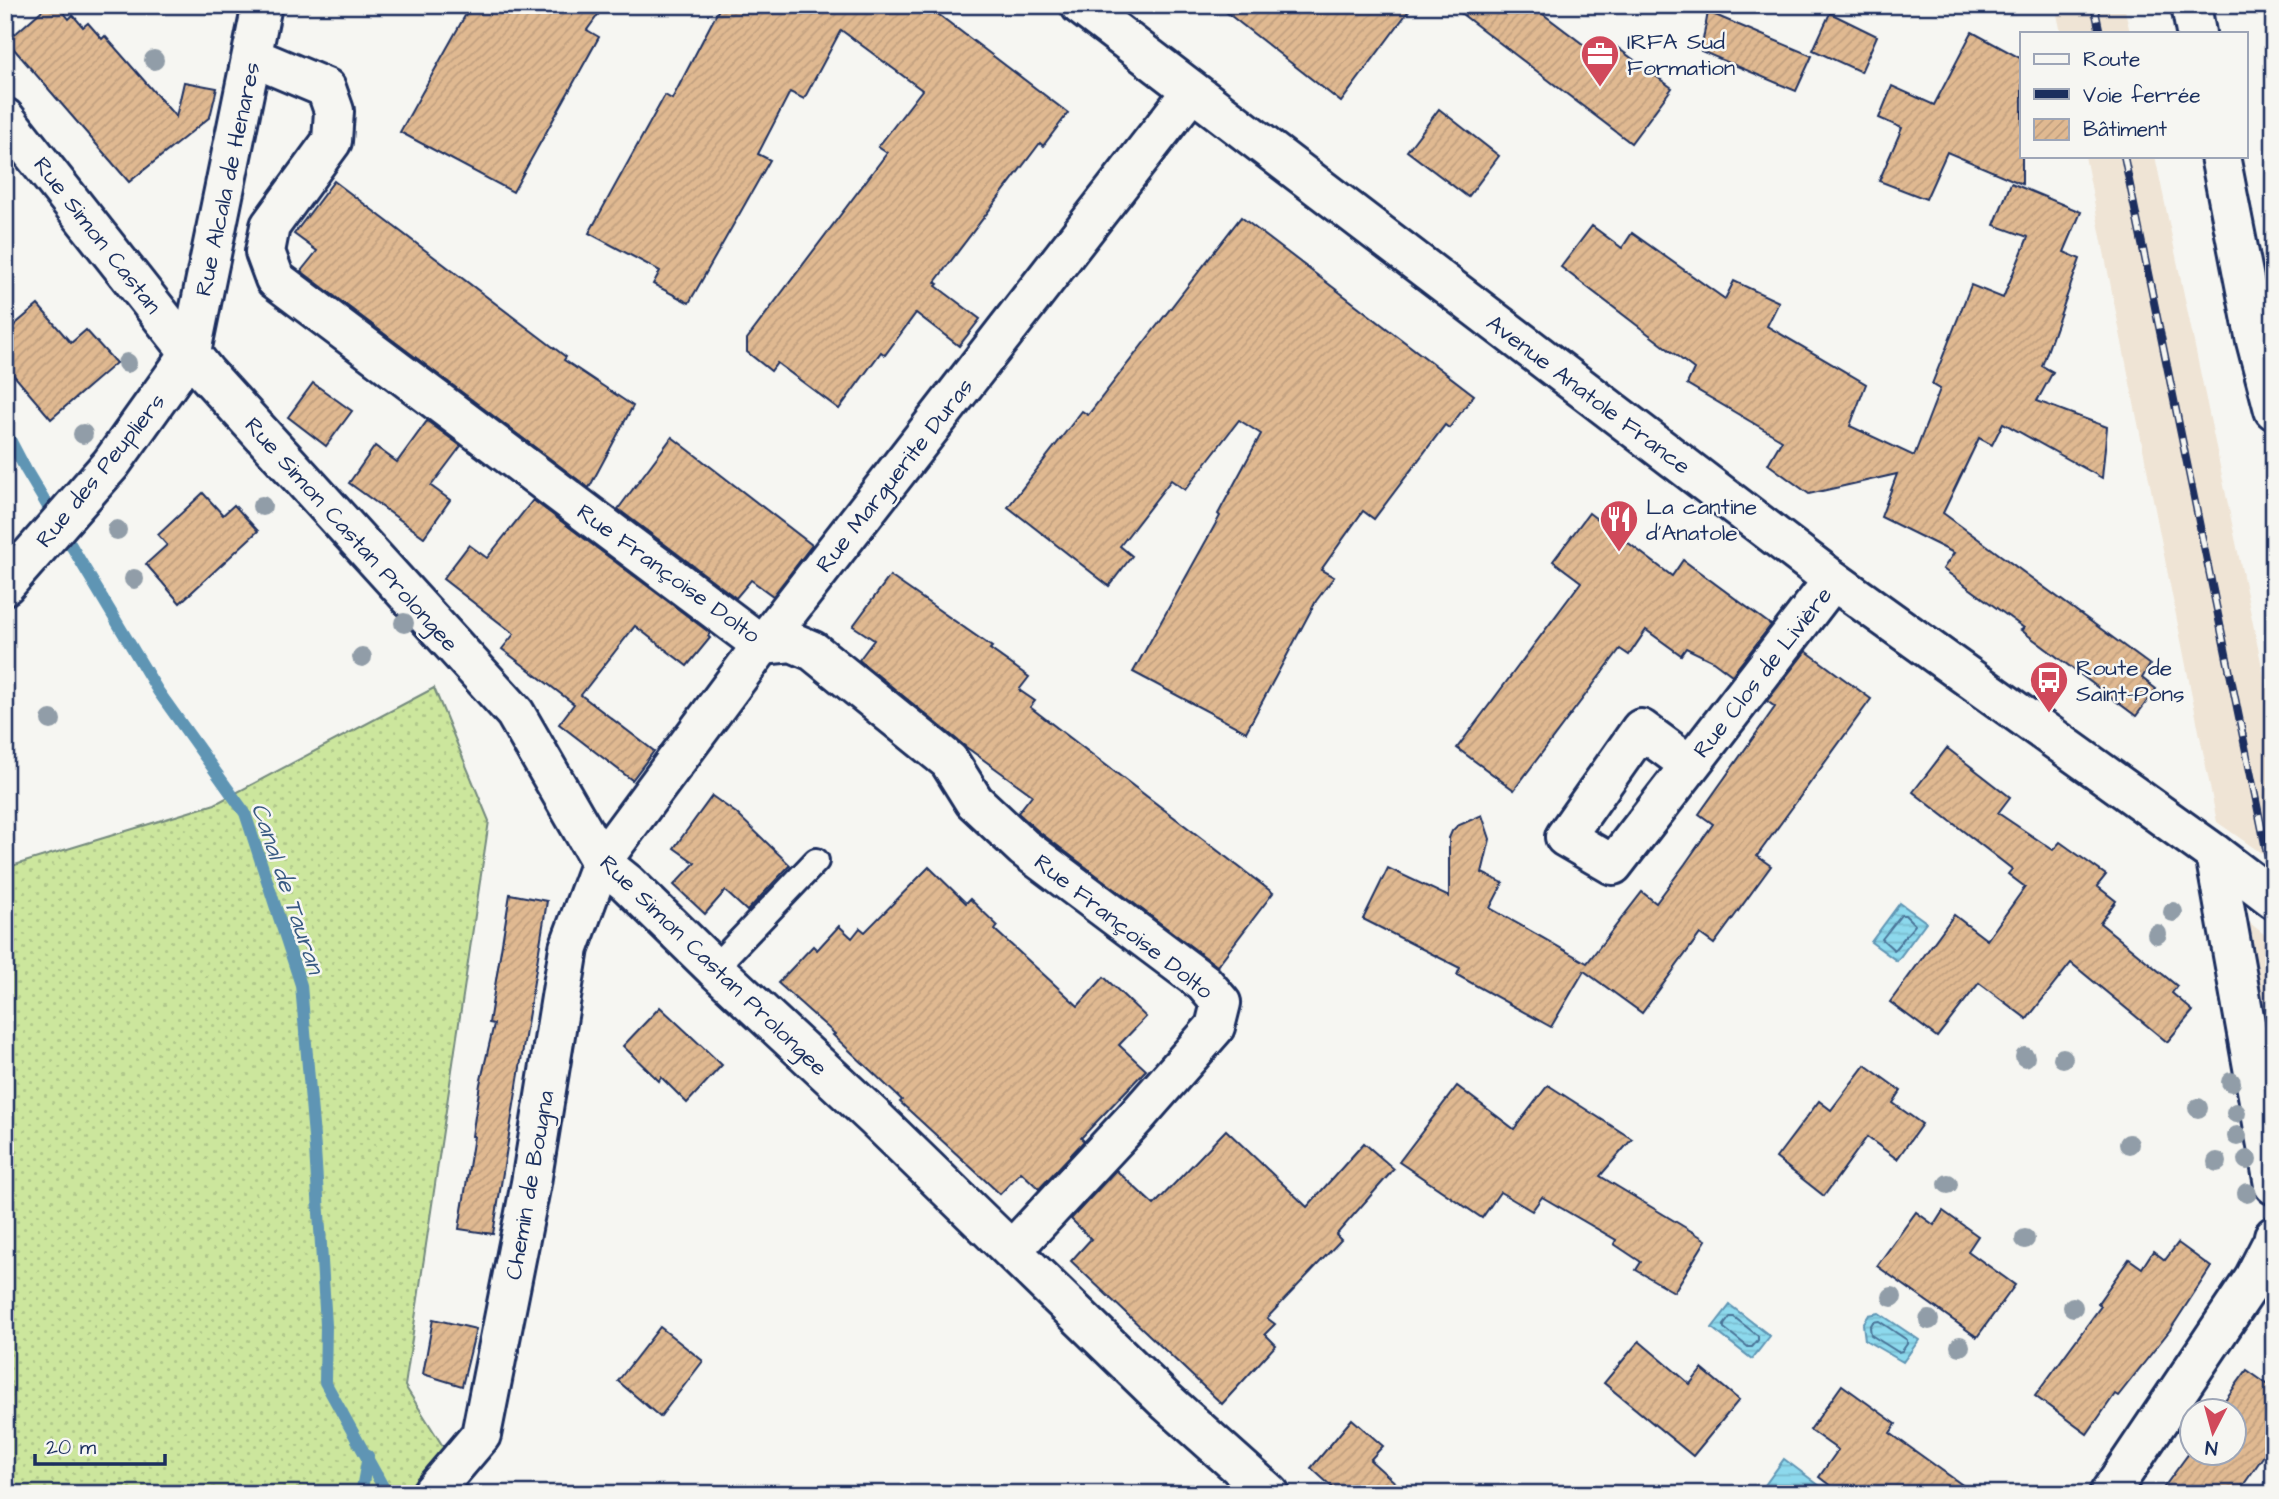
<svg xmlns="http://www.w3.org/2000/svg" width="2279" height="1499" viewBox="0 0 2279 1499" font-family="'Architects Daughter',sans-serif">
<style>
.built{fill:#efe4d5}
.garden{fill:url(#garden-dots);stroke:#748a7e;stroke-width:2}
.water{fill:url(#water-rules);stroke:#5f95b4;stroke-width:2}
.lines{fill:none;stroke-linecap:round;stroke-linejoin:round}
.shore{stroke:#497397;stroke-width:2}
.stream{stroke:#5f95b4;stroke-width:12}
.building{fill:url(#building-hatch);stroke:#1b2f5e;stroke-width:2}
.service-casing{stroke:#1b2f5e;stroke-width:30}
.minor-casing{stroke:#1b2f5e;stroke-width:44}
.secondary-casing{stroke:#1b2f5e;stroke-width:44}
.service{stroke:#f6f6f2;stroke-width:24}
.minor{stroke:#f6f6f2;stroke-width:38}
.secondary{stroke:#f6f6f2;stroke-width:38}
.rail-casing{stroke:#1b2f5e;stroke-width:8}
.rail{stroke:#f6f6f2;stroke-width:5;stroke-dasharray:16;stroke-linecap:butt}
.tree{fill:#919da8}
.labels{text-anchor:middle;stroke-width:5;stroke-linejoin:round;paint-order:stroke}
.poi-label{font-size:23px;fill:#1b2f5e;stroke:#f6f6f2;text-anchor:start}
.street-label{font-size:23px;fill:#1b2f5e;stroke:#f6f6f2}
.water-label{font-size:24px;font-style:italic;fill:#385a82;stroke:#f6f6f2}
</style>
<defs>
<pattern id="garden-dots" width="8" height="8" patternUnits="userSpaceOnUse" patternTransform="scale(1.75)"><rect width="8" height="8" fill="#cce69d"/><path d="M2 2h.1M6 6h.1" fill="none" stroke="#afc68a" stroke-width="1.8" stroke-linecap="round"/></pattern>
<pattern id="water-rules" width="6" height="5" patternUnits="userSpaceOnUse" patternTransform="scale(1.75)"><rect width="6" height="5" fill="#8dd9ed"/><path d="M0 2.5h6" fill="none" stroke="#79bbce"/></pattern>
<pattern id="building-hatch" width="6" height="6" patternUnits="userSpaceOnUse" patternTransform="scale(1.75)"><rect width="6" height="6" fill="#e0b991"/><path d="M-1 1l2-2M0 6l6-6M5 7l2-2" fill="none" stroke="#c09f7f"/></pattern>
</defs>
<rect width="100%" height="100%" fill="#f6f6f2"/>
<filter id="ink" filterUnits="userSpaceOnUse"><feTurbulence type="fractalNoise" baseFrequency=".0143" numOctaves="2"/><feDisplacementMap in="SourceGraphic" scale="14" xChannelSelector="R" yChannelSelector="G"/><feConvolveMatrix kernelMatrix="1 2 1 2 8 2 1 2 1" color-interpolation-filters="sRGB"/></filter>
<g filter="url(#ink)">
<!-- built -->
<g class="built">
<polygon points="2055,5 2124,5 2130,33 2061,33"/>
<polygon points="2085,156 2155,156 2274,724 2274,862 2217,822"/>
<polygon points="2246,920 2274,942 2274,1062"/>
</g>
<!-- garden -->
<polygon class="garden" points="434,688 489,821 405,1386 473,1494 5,1494 5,868 215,804"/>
<!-- water -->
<g class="water">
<polygon points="1900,903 1926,922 1897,961 1871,942"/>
<polygon points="1730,1305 1770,1336 1752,1359 1712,1328"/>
<polygon points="1879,1313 1919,1340 1903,1362 1865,1340 1863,1324 1869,1315"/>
<polygon points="1784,1459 1824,1489 1821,1494 1776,1494 1765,1485"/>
</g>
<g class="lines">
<!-- shore -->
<g class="shore">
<polygon points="1901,915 1905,915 1915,925 1894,950 1882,939"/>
<polygon points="1730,1317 1734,1317 1758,1336 1758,1340 1752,1347 1748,1347 1724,1328 1724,1325"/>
<polygon points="1879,1321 1907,1340 1907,1344 1902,1351 1898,1352 1871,1335 1870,1327 1873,1322"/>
</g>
<!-- stream -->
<g class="stream">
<polyline points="5,430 26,470 158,691 245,813 301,985 315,1149 326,1325 325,1382 387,1494"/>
<polyline points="361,1494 368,1456"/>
</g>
</g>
<!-- building -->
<g class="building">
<polygon points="48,5 58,5 69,19 73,15 83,27 88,23 102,39 105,36 176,117 184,82 217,88 210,117 129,182 7,41"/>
<polygon points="471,5 605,5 587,30 599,37 513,192 400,132"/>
<polygon points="721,5 926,5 1068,113 1043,146 1040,143 935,282 938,284 936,286 980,319 959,346 916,313 885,355 881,352 839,409 777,363 771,371 747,352 747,339 887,153 878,147 922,90 841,30 804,99 790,92 758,154 770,160 689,303 653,284 660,271 589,233 665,95 672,99"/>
<polygon points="1217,5 1413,5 1341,102"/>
<polygon points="1450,5 1531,5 1604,60 1615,46 1672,88 1631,143"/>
<polygon points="1708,12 1812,56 1796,91 1701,51"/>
<polygon points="1830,13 1877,36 1861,72 1813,50"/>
<polygon points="1972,32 2022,59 2022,184 1947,152 1926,199 1879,181 1902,128 1879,118 1892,86 1934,105"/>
<polygon points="1439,109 1499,156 1468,197 1407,151"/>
<polygon points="334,181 566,357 564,360 633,406 589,488 301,271 317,251 294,234"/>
<polygon points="2011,183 2081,212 2064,252 2080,259 2042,366 2053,372 2037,401 2107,427 2102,478 2003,423 1992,445 1979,438 1943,513 2150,665 2142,678 2156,689 2136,716 2021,630 2024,628 1943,569 1954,553 1881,517 1897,474 1809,494 1768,464 1782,440 1687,384 1694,369 1561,267 1592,226 1622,248 1632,233 1725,299 1734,281 1779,302 1767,326 1866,384 1850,426 1914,456 1940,389 1932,384 1971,285 2003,298 2028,237 1994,225"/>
<polygon points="1241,217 1474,395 1449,428 1445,425 1374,519 1363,511 1321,570 1334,577 1316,601 1246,732 1133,672 1220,516 1218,514 1261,434 1239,420 1185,490 1171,480 1120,546 1132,556 1109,586 1008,507 1082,411 1088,415"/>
<polygon points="38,305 71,343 86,330 116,363 51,419 5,365 5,333"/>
<polygon points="313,383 352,411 326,446 288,417"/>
<polygon points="427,421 461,446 431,486 450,500 424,537 349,483 375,446 397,462"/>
<polygon points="672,437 812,545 773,596 751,580 736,598 618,509"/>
<polygon points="203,493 223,515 234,505 258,531 180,603 146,564 167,545 158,535"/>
<polygon points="533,500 710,633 708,636 710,638 687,666 635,626 581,695 654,751 632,780 559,724 574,704 502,649 514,634 443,579 469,545 487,558"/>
<polygon points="1589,513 1672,576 1683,560 1771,625 1732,675 1713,661 1686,648 1681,655 1646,630 1629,655 1620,649 1514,790 1457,748 1581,582 1553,561"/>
<polygon points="890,576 992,647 990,649 1029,677 1019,690 1035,701 1030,707 1273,893 1217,966 1038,831 1018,813 1032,795 966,747 859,660 874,640 853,626"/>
<polygon points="1806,651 1871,699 1757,856 1771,866 1714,944 1700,934 1642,1013 1584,971 1551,1027 1457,975 1460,968 1363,919 1388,868 1449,897 1449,838 1452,831 1457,826 1482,815 1490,839 1482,873 1503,883 1490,908 1587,963 1642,892 1656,903 1685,864 1713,824 1699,814 1775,707 1767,701"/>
<polygon points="1947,748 2010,797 1998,813 2053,850 2060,842 2106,875 2097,886 2116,901 2100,923 2177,986 2172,993 2193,1011 2167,1042 2071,963 2027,1019 1979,983 1937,1037 1890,1002 1954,915 1987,940 2025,887 2008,874 2012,869 1913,792"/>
<polygon points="712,796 736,813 790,865 747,911 725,891 705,914 674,885 695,863 674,848"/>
<polygon points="929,867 966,903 970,899 998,926 995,930 1078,1006 1104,977 1146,1017 1119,1045 1146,1070 1081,1138 1084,1141 1039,1189 1021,1172 1000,1194 900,1102 902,1100 833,1035 835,1034 778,983 813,946 817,950 839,926 852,938 860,928 865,932"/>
<polygon points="510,894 547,901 493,1234 459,1229 474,1136 472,1136 480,1084 494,1024 489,1023"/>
<polygon points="660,1007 722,1065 687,1103 661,1077 659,1081 623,1046"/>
<polygon points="1865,1065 1901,1091 1893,1103 1922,1124 1897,1159 1867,1137 1824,1196 1776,1158 1819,1101 1831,1110"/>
<polygon points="1548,1085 1632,1139 1600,1176 1706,1240 1674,1292 1636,1270 1641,1262 1614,1244 1616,1240 1542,1197 1532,1211 1500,1192 1482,1218 1399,1162 1457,1086 1514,1129"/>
<polygon points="1226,1130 1307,1207 1364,1143 1394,1169 1336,1235 1341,1240 1267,1318 1275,1324 1265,1334 1276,1345 1222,1404 1071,1261 1091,1239 1071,1219 1116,1170 1154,1205"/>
<polygon points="1943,1211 1978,1236 1968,1251 2015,1285 1977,1337 1877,1266 1916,1212 1934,1225"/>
<polygon points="2178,1243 2211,1267 2170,1330 2118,1396 2115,1394 2087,1434 2035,1396 2101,1306 2098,1303 2129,1259 2142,1268 2153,1251 2165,1260"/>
<polygon points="433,1319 476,1329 462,1386 423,1374"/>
<polygon points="660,1327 703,1361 660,1417 618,1381"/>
<polygon points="1639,1341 1690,1384 1702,1369 1739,1400 1693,1456 1604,1383"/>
<polygon points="2247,1370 2274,1389 2274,1441 2237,1494 2159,1494 2192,1449 2192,1453 2234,1453 2234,1411 2217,1411"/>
<polygon points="1842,1385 1896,1424 1890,1433 1975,1494 1841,1494 1819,1477 1838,1450 1810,1430"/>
<polygon points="1352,1419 1383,1446 1370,1460 1408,1494 1340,1494 1311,1468"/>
</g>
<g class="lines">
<!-- service casing -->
<g class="service-casing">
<polyline id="service" points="714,968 816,861"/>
</g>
<!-- minor casing -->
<g class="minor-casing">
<g id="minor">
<polyline points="2191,5 2196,33"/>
<polyline points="252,57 326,88 334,111 332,141 270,226 265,252 275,279 762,645 792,642 813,651 949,761 974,801 1024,848 1204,983 1221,1003 1215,1027 1136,1117 1012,1250"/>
<polyline points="5,118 206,373 515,713 601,862 627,883 714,968 875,1118 1166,1401 1270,1494"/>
<polyline points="2220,156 2256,341 2274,410"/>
<polyline points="5,585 111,464 191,352 262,5"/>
<polyline points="1690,765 1641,729 1565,837 1613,865 1810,610 1833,580"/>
<polyline points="2215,854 2274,1185"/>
<polyline points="431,1494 481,1435 531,1183 569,948 601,862 762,645 1191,92"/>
<polyline points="2109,1494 2254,1278 2273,1241 2274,1236"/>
</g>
</g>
<!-- secondary casing -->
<g class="secondary-casing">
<polyline id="secondary" points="1080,5 1833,580 2215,854 2274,899"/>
</g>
<!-- service -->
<use href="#service" class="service"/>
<!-- minor -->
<use href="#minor" class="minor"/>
<!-- secondary -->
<use href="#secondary" class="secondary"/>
<!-- rail casing -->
<g class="rail-casing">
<g id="rail">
<polyline points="2094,5 2100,33"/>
<polyline points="2124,156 2274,888"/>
</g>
</g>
<!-- rail -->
<use href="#rail" class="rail"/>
</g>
<!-- trees -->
<g class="tree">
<circle cx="154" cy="60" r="10"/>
<circle cx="127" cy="363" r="10"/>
<circle cx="83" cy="434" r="10"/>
<circle cx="262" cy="506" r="10"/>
<circle cx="117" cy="530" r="10"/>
<circle cx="134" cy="579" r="10"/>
<circle cx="404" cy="623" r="10"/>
<circle cx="362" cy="657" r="10"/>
<circle cx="51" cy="720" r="10"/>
<circle cx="2173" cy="912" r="10"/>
<circle cx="2157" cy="934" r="10"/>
<circle cx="2025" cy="1057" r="10"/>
<circle cx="2063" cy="1058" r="10"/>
<circle cx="2231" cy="1082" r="10"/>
<circle cx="2198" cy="1108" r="10"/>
<circle cx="2236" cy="1113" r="10"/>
<circle cx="2237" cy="1136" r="10"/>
<circle cx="2129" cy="1144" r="10"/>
<circle cx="2247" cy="1160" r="10"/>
<circle cx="2217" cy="1162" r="10"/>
<circle cx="1948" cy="1184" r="10"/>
<circle cx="2247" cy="1193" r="10"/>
<circle cx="2025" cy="1239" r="10"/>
<circle cx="1892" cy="1297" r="10"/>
<circle cx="2073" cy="1307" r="10"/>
<circle cx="1929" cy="1320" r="10"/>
<circle cx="1960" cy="1346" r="10"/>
</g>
</g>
<!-- icons -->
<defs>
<g id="office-pin" transform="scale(2.0125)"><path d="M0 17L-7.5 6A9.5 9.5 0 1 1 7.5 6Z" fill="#d1495b" stroke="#f6f6f2"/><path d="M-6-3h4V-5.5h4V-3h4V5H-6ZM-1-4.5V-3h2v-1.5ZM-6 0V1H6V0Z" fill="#fff"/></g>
<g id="restaurant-pin" transform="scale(2.0125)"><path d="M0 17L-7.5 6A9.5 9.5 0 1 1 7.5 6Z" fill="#d1495b" stroke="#f6f6f2"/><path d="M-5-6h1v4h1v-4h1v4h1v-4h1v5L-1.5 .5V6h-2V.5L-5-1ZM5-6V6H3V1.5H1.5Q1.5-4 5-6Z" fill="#fff"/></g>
<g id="bus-pin" transform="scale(2.0125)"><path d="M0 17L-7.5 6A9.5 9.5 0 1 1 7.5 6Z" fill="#d1495b" stroke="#f6f6f2"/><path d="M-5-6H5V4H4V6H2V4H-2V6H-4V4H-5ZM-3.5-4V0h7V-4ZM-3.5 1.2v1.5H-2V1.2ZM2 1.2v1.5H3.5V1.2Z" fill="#fff"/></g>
</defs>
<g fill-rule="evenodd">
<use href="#office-pin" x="1600" y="54"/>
<use href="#restaurant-pin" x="1619" y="519"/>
<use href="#bus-pin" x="2049" y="680"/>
</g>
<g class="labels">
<!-- poi labels -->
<g class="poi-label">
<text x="1627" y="49">IRFA Sud<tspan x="1627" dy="26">Formation</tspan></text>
<text x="1646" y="514">La cantine<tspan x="1646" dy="26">d'Anatole</tspan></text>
<text x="2076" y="675">Route de<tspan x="2076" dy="26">Saint-Pons</tspan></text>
</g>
<!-- street labels -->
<g class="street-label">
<text transform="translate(227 179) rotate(-78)" y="8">Rue Alcala de Henares</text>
<text transform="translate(98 235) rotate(52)" y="8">Rue Simon Castan</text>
<text transform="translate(1589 394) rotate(37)" y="8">Avenue Anatole France</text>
<text transform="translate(100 470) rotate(-51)" y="8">Rue des Peupliers</text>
<text transform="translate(894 475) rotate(-52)" y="8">Rue Marguerite Duras</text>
<text transform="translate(352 534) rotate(48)" y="8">Rue Simon Castan Prolongee</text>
<text transform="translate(669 573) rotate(36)" y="8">Rue Françoise Dolto</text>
<text transform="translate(1762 672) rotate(-52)" y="8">Rue Clos de Livière</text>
<text transform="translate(1124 926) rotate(38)" y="8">Rue Françoise Dolto</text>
<text transform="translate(714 965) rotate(44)" y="8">Rue Simon Castan Prolongee</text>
<text transform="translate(529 1185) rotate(-80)" y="8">Chemin de Bougna</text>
</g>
<!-- water labels -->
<g class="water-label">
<text transform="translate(288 888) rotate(71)" y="8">Canal de Tauran</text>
</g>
</g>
<!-- margin -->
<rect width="2279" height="1499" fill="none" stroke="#f6f6f2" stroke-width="28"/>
<rect x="14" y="14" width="2251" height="1471" fill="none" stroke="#1b2f5e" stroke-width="2.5" filter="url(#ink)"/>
<!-- legend -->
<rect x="2020" y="32" width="228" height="126" fill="#f6f6f2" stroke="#9ea6b7" stroke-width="2"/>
<rect x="2034" y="54" width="35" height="10" fill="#f6f6f2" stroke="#9ea6b7" stroke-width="2"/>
<text x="2083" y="66" font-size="21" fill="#1b2f5e">Route</text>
<rect x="2034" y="89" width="35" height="10" fill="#1b2f5e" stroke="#9ea6b7" stroke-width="2"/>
<text x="2083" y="102" font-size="21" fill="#1b2f5e">Voie ferrée</text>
<rect x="2034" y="119" width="35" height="21" fill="url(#building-hatch)" stroke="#9ea6b7" stroke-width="2"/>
<text x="2083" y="136" font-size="21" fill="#1b2f5e">Bâtiment</text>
<!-- north arrow -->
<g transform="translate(2213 1432) rotate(186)"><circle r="33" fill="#f6f6f2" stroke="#9ea6b7" stroke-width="2"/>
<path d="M0-5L12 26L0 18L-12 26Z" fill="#d1495b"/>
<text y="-10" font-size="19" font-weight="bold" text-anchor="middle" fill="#1b2f5e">N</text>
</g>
<!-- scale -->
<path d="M35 1454v10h130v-10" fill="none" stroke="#1b2f5e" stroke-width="3.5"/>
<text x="46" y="1454" font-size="21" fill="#1b2f5e" stroke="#f6f6f2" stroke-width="5" paint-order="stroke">20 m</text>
</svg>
